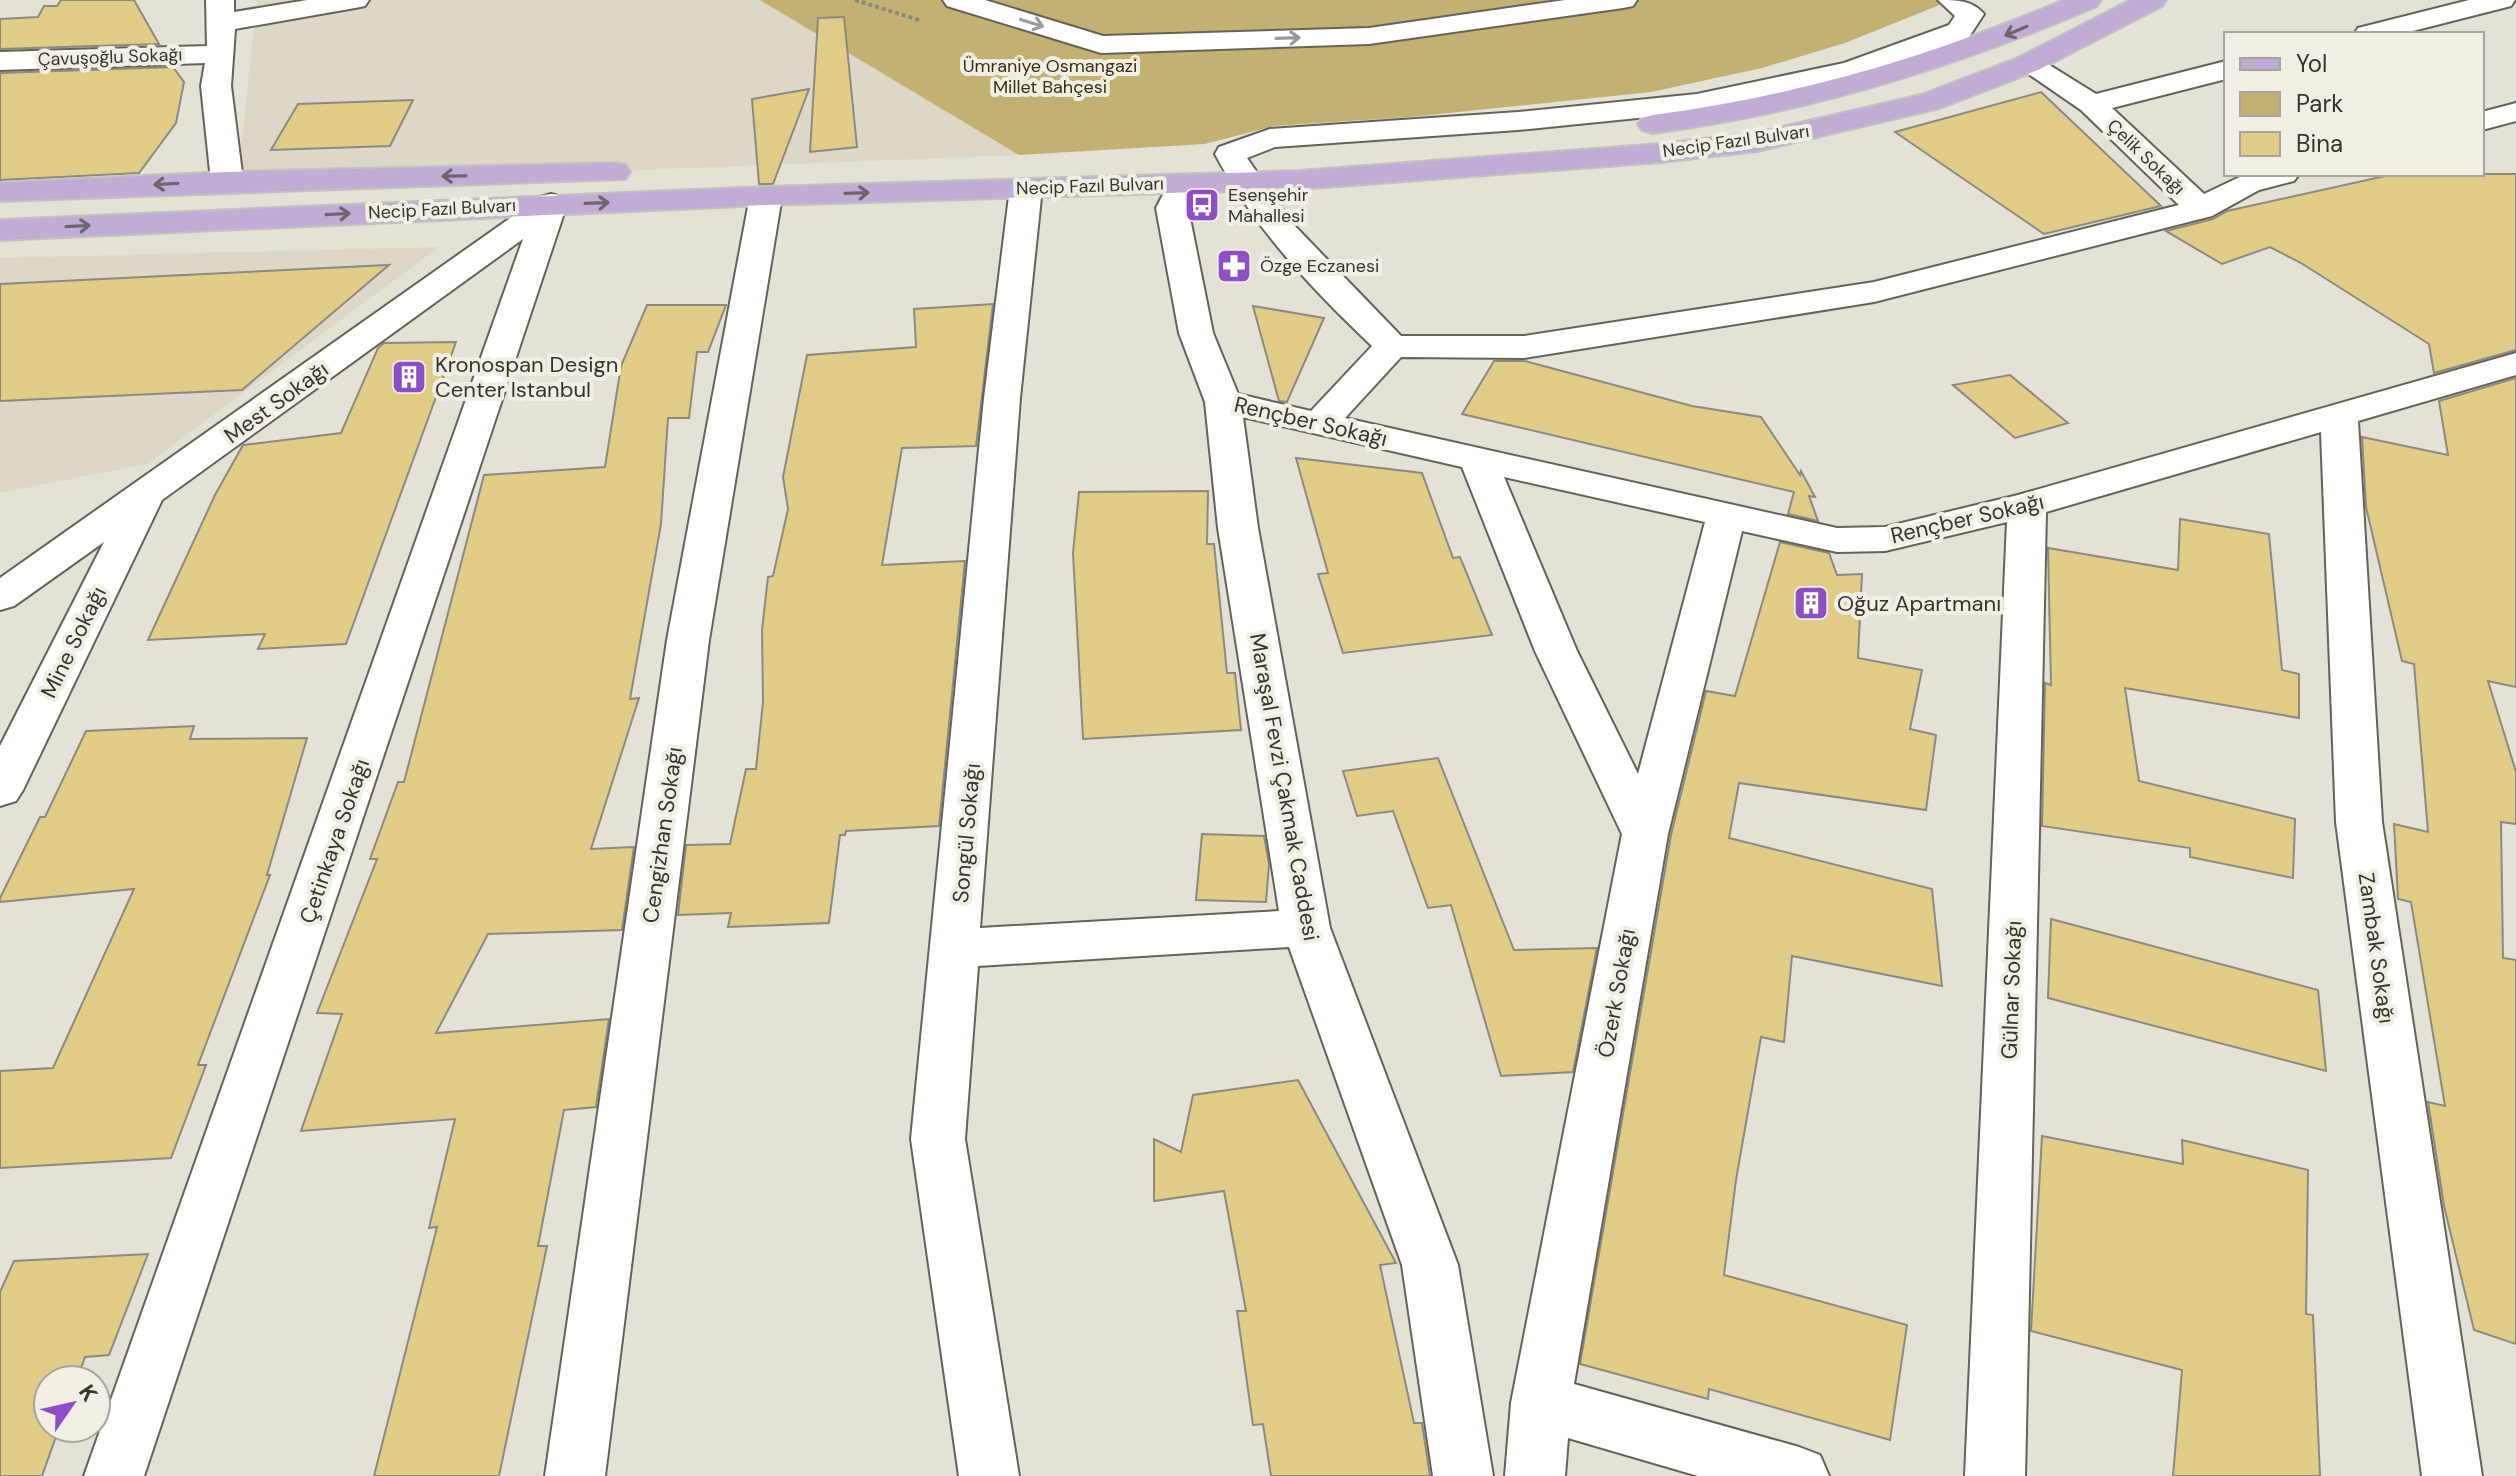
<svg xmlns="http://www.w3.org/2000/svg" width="2516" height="1476" viewBox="0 0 2516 1476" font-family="'DM Sans',sans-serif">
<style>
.built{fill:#dcd7c6}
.green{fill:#c3b173}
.building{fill:#e1cc87;stroke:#8c8980;stroke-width:2}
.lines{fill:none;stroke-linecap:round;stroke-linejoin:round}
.street-casing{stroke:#656259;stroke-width:4}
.primary-casing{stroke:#c2c2c1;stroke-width:4}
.path{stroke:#8a8881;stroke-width:4;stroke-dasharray:4 3;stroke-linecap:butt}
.street{fill:#fff;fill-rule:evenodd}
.primary{fill:#c1acd6;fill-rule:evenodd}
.oneway{stroke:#9a9a98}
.oneway2{stroke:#6d6472}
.labels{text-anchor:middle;stroke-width:8;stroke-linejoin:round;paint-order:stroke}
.far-street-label{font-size:18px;fill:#353430;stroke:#f1efe4}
.far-park-label{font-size:18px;fill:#372e0f;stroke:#f1efe4}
.far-poi-label{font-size:18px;fill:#353430;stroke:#f1efe4;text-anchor:start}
.poi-label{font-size:22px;fill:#353430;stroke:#f1efe4;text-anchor:start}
.street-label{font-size:22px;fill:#353430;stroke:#f1efe4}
</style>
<rect width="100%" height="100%" fill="#e4e1d7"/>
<!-- built -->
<g class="built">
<polygon points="257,0 760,0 1019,155 237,186"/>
<polygon points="439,247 147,464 0,493 0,258"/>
</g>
<!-- green -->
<polygon class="green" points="760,0 1952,0 1845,43 1762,68 1651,92 1410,117 1274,126 1205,144 1019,155"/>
<!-- building -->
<g class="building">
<polygon points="61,0 134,0 159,44 0,49 0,19 38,17 44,6 57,6"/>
<polygon points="844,17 857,147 810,152 818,18"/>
<polygon points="173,67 184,82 176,123 139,173 0,180 0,73"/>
<polygon points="809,89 773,184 759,184 752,99"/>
<polygon points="2041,92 2161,206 2044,234 1895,132"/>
<polygon points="413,100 390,146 271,150 298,104"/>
<polygon points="2394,174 2516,174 2516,350 2434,373 2429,344 2301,263 2270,247 2222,264 2166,231 2213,219 2227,211"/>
<polygon points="389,265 242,390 0,401 0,284"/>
<polygon points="993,304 976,446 902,448 882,565 965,561 939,826 846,831 845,835 840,835 829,923 728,927 731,913 678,915 686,845 730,844 746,769 756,769 763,702 762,630 768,577 773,576 788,509 783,477 807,355 916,347 914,309"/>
<polygon points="647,305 726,305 708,352 697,352 689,418 668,418 661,524 630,699 639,698 591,849 634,847 622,930 488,934 436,1033 609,1019 596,1107 564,1110 538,1246 547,1246 499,1476 374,1476 437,1227 429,1228 455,1119 301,1131 342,1014 317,1013 377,859 370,859 398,782 404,782 484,475 605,467 621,366"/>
<polygon points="1253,306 1324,318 1287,402 1279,401"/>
<polygon points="456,342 346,644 258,649 265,634 148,640 215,495 243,445 341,433 378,348 384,343"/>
<polygon points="1494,361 1525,361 1692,406 1761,417 1800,475 1801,471 1815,497 1809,496 1818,521 1788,514 1794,492 1462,414"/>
<polygon points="2010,375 2068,423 2015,438 1953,385"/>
<polygon points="2516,378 2516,687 2488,681 2516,772 2516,824 2501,822 2503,958 2516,960 2516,1344 2474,1330 2444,1206 2428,1102 2445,1106 2411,902 2398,899 2394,824 2428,832 2414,664 2402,661 2366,507 2362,437 2448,455 2439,401"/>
<polygon points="1296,458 1422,473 1453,558 1460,557 1492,635 1343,653 1318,574 1328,573"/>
<polygon points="1208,491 1207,544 1214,544 1227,673 1235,673 1241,730 1083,739 1073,553 1079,492"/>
<polygon points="2180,519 2269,534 2282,670 2299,674 2299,718 2125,688 2139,781 2295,819 2293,878 2190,857 2190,848 2042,826 2045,683 2051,685 2048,548 2178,570"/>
<polygon points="1780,542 1829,553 1837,575 1862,574 1858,658 1922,670 1910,729 1936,735 1926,810 1739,783 1729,838 1932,889 1942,986 1792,956 1784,1042 1761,1037 1736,1180 1724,1275 1907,1325 1890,1440 1709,1389 1708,1399 1580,1364 1671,835 1706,691 1735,696"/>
<polygon points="194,726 190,739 307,738 267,875 270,875 198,1065 206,1065 171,1158 0,1168 0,1071 53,1068 134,889 0,902 0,898 40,817 45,817 86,731"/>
<polygon points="1438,758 1514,950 1597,948 1573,1072 1501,1076 1451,905 1428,908 1393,811 1357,816 1343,771"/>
<polygon points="1202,834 1264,836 1269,864 1266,902 1196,900"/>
<polygon points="2051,919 2318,990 2326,1071 2048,998"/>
<polygon points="1298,1080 1396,1263 1380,1265 1414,1423 1422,1423 1430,1476 1271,1476 1263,1424 1253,1425 1237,1311 1246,1311 1224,1191 1154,1201 1154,1139 1181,1152 1193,1095"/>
<polygon points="2042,1136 2183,1164 2182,1140 2308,1170 2306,1314 2313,1315 2320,1476 2173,1476 2182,1370 2031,1331"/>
<polygon points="148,1254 109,1355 85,1357 77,1380 48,1380 48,1428 59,1428 42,1476 0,1476 0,1292 14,1261"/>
</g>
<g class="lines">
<!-- street casing -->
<g class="street-casing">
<g id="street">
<polygon points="206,0 234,0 234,12 307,0 369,0 365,6 355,8 235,29 231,86 243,181 238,188 216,188 211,181 201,86 205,63 0,70 0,52 207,46"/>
<polygon points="943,0 985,0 1103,36 1369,28 1565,0 1637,0 1633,6 1623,8 1369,44 1101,53 947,6"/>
<path d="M1938 0C1957 0 1972 0 1984 14L1969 37 1862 76 1697 112 1518 130 1275 147 1247 158 1292 223 1401 336H1524L1874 282 2179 205 2081 110 2014 64 2018 58H2038L2096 94 2226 61V79L2112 108 2204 194 2246 174H2299L2294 181 2259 190 2212 216 1874 302 1524 358 1401 357 1345 418 1837 528 1885 527 2018 495 2516 353V375L2358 421 2382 822 2482 1476H2422L2336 822 2321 432 2046 512 2025 1476H1965L2007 522 1885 551 1837 552 1742 531 1668 834 1574 1384 1799 1447 1820 1455 1829 1476H1698L1568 1438 1565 1476H1505L1511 1403 1622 834 1535 651 1462 467 1243 417 1258 528 1330 928 1458 1265 1493 1476H1433L1402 1265 1289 947 978 966 965 1139 1019 1476H959L911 1139 984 398 1010 188 1015 181H1037L1042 188 1020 398 980 928 1279 911 1218 528 1205 402 1179 333 1156 208 1172 177H1194L1199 184 1188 208 1213 333 1238 394 1311 411 1372 346C1312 289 1254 228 1215 154L1219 147 1270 129 1518 112 1697 94 1844 63 1949 25 1955 16ZM1504 477 1705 522 1638 774 1577 651Z"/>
<polygon points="2469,0 2515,0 2511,6 2401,34 2354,34 2358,28"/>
<polygon points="2516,103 2516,121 2482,130 2482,112"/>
<polygon points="766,187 777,189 782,196 709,640 605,1476 545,1476 667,640 750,196 755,189"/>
<polygon points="551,194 562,197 567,204 144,1476 84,1476 523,239 162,500 23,790 16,801 0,806 0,746 104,542 14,606 0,610 0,578 540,197"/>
</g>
</g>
<!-- primary casing -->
<g class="primary-casing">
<g id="primary">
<path d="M2064 0H2101L2097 6C1953 68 1808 113 1653 133L1642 130 1638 124 1642 118 1653 115C1796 96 1931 57 2064 0Z"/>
<polygon points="2131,0 2166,0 2162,6 2038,70 1940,108 1757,151 1661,162 1299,189 766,205 0,240 0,220 766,187 1299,171 1661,144 1757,133 1921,95 2018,58"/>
<polygon points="614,163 625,165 630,172 625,179 0,201 0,183 227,172"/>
</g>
</g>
<!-- path -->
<polyline class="path" points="855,0 919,20"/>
<!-- street -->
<use href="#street" class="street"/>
<!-- primary -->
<use href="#primary" class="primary"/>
</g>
<!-- one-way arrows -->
<defs><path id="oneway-shaft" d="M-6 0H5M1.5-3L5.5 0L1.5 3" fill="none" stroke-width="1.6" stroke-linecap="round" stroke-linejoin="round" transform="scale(2)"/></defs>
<g class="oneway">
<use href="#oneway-shaft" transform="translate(1032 23) rotate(17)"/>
<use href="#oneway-shaft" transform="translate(1288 38) rotate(-2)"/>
</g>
<g class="oneway2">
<use href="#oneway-shaft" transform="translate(2016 31) rotate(157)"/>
<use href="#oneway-shaft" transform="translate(454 176) rotate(179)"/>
<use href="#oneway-shaft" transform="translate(166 184) rotate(177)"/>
<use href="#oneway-shaft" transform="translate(857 193) rotate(-2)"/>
<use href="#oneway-shaft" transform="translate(597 203) rotate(-2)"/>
<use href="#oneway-shaft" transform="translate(338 214) rotate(-3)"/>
<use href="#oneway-shaft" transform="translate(78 226) rotate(-3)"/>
</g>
<!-- icons -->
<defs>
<g id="bus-square" transform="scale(1.8)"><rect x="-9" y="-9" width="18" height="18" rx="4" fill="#8e4fc4" stroke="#f1efe4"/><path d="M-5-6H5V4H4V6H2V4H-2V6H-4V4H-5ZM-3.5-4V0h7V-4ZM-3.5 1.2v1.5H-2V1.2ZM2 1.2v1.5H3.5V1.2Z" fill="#fff"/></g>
<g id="pharmacy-square" transform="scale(1.8)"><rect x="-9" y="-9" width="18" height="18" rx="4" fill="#8e4fc4" stroke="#f1efe4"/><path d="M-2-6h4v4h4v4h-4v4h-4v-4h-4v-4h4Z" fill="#fff"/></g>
<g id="building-square" transform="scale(1.8)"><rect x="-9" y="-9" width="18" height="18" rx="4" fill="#8e4fc4" stroke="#f1efe4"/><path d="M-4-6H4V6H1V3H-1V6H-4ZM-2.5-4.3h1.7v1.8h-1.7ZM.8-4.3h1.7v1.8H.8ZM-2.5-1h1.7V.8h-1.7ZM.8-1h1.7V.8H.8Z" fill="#fff"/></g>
</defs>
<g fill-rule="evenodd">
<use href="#bus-square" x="1202" y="205"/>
<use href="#pharmacy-square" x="1234" y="266"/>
<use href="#building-square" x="409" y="377"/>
<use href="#building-square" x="1811" y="603"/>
</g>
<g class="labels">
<!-- far-street labels -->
<g class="far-street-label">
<text transform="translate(110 57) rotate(-2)" y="6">Çavuşoğlu Sokağı</text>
<text transform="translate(1736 141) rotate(-8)" y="6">Necip Fazıl Bulvarı</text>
<text transform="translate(2146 157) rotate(44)" y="6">Çelik Sokağı</text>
<text transform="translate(1090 186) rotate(-2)" y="6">Necip Fazıl Bulvarı</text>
<text transform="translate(442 209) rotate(-3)" y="6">Necip Fazıl Bulvarı</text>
</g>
<!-- far-park labels -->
<g class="far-park-label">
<text x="1050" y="72">Ümraniye Osmangazi<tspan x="1050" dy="21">Millet Bahçesi</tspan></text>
</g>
<!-- far-poi labels -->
<g class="far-poi-label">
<text x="1228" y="201">Esenşehir<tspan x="1228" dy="21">Mahallesi</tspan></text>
<text x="1260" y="272">Özge Eczanesi</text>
</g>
<!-- poi labels -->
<g class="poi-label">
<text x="435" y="372">Kronospan Design<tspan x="435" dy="25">Center Istanbul</tspan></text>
<text x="1837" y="611">Oğuz Apartmanı</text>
</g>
<!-- street labels -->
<g class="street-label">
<text transform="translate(276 402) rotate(-36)" y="8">Mest Sokağı</text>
<text transform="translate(1311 421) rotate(13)" y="8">Rençber Sokağı</text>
<text transform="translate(1967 518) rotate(-13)" y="8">Rençber Sokağı</text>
<text transform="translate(73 642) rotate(-64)" y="8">Mine Sokağı</text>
<text transform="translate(1285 787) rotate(80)" y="8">Maraşal Fevzi Çakmak Caddesi</text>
<text transform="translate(966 833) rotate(-85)" y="8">Songül Sokağı</text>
<text transform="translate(662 835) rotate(-82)" y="8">Cengizhan Sokağı</text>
<text transform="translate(334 841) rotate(-71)" y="8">Çetinkaya Sokağı</text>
<text transform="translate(2377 948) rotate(82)" y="8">Zambak Sokağı</text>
<text transform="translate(2011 990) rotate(-88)" y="8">Gülnar Sokağı</text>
<text transform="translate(1616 993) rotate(-80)" y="8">Özerk Sokağı</text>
</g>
</g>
<!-- legend -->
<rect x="2224" y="32" width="260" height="144" fill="#f1efe4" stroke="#a6a49c" stroke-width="2"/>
<rect x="2240" y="58" width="40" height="12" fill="#c1acd6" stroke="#a6a49c" stroke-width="2"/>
<text x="2296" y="72" font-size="24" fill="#353430">Yol</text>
<rect x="2240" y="92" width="40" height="24" fill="#c3b173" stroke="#a6a49c" stroke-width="2"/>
<text x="2296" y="112" font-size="24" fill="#353430">Park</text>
<rect x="2240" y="132" width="40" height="24" fill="#e1cc87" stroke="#a6a49c" stroke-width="2"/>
<text x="2296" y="152" font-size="24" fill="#353430">Bina</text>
<!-- north arrow -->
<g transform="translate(72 1404) rotate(56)"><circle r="38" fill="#f1efe4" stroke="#a6a49c" stroke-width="2"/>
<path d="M0-6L14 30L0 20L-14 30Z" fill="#8e4fc4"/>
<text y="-12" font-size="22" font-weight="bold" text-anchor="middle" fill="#353430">K</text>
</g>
</svg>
